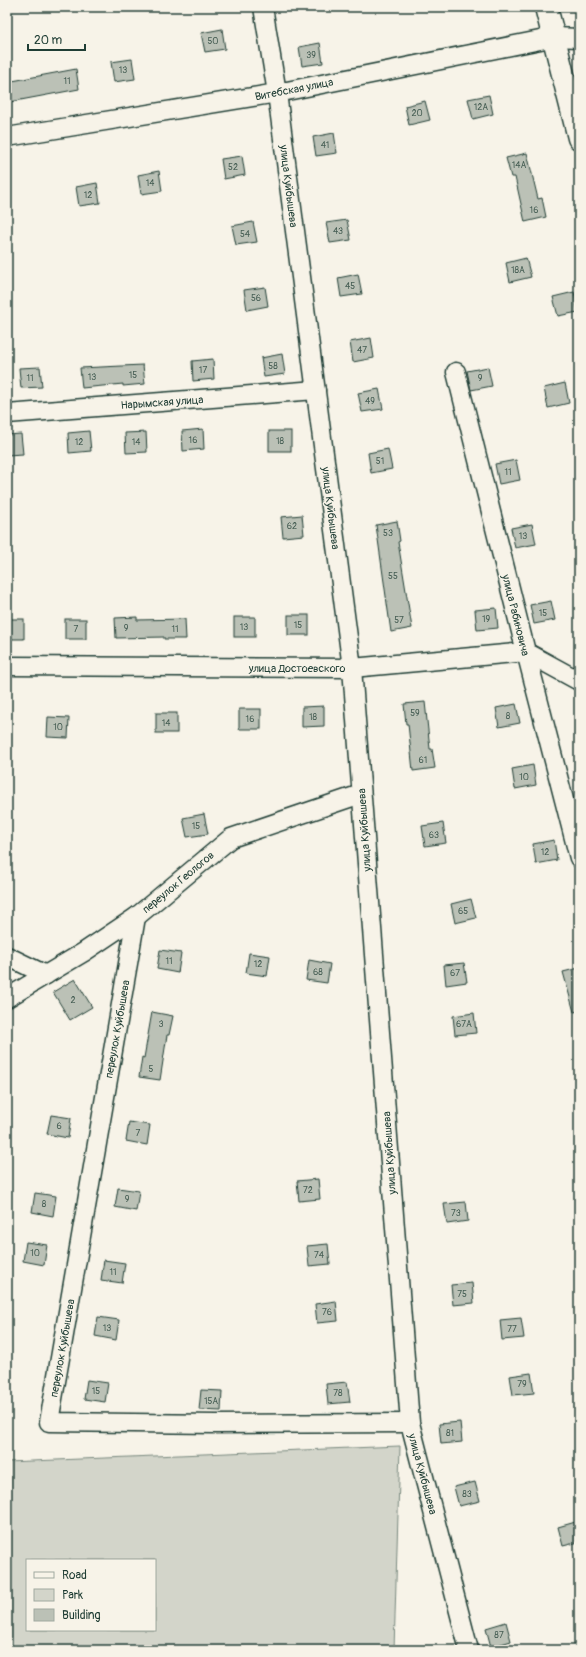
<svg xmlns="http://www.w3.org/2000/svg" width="586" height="1657" viewBox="0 0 586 1657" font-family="Pangolin,sans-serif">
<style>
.green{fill:#d3d5ca;stroke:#79897f;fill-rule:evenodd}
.building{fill:#bbc1b6;stroke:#1f3d34}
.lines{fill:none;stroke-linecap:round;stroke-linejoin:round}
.minor-casing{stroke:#1f3d34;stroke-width:21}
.tertiary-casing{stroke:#1f3d34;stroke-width:25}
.minor{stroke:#f7f3e8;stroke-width:18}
.tertiary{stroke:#f7f3e8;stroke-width:22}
.labels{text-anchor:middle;stroke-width:3;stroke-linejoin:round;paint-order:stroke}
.number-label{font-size:9px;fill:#465e54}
.street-label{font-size:11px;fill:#1f3d34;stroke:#f7f3e8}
</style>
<rect width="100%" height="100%" fill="#f7f3e8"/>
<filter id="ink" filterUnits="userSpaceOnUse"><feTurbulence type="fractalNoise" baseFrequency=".025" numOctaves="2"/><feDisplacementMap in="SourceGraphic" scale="8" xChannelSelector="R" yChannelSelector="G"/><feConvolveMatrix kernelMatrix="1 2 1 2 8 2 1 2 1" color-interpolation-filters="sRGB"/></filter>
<g filter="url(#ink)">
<!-- green -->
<path class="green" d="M400 1446 394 1650H7V1462ZM27 1560H155V1630H27Z"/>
<!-- building -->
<g class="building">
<polygon points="222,29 225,49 205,52 201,33"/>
<polygon points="320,43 323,63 302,66 299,47"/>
<polygon points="132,59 135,79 114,82 111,62"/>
<polygon points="76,69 79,89 10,102 7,82"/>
<polygon points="489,95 493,114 473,119 468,99"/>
<polygon points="425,101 430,120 409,125 405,106"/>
<polygon points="334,133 337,153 316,156 313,137"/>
<polygon points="527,153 538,199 542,198 546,217 525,222 515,177 511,177 506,158"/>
<polygon points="242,156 245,175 224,179 221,159"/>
<polygon points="159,171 162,191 141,194 138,175"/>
<polygon points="97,183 100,203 79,206 76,187"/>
<polygon points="347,220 351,240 330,243 326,223"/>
<polygon points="253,222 257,242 236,245 232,226"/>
<polygon points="526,258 531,277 510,282 506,263"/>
<polygon points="358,274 362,294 341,297 338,278"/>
<polygon points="265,287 268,306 247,310 244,290"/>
<polygon points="574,292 578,312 558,316 553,297"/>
<polygon points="371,338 374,358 353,362 350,342"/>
<polygon points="282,354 285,374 264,377 261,358"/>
<polygon points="213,359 214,379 193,381 192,361"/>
<polygon points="143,365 145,384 123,386 123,384 82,388 80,368"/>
<polygon points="40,367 42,387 21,388 19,368"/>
<polygon points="488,367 492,386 471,390 467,371"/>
<polygon points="565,383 569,403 548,408 544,388"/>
<polygon points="379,389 383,409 362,412 358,393"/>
<polygon points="203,429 204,449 183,451 182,431"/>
<polygon points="89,431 91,451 69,453 68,433"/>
<rect x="269" y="431" width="22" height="20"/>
<polygon points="146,432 147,452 126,453 125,433"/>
<polygon points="21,434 23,454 7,455 7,435"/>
<polygon points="388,449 392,469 371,473 368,453"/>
<polygon points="516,460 520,480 499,484 495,464"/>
<polygon points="302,515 304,535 283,537 281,517"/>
<polygon points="397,521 400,541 398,542 412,628 391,632 376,525"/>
<polygon points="532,524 536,544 515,548 511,528"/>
<polygon points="551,601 555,620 534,624 530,605"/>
<polygon points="496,608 498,628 477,630 475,610"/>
<rect x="288" y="615" width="21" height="20"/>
<polygon points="137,617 137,620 185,619 186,639 164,639 164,637 116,638 115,618"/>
<rect x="234" y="617" width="21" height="20"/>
<rect x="7" y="619" width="17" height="20"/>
<rect x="65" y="619" width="21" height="20"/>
<polygon points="425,702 430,749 432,749 435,768 413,771 408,724 406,724 404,704"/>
<polygon points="516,704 520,723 499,727 496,708"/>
<polygon points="324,706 324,726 302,727 302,707"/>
<rect x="239" y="709" width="22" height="20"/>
<rect x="156" y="713" width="21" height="20"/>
<polygon points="48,717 69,718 68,738 47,737"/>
<polygon points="533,765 536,785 515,789 512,769"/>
<polygon points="204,814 208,834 187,837 183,818"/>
<polygon points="443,823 446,843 425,846 422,826"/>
<polygon points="554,840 557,860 536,864 533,844"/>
<polygon points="471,899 476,918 455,923 451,904"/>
<polygon points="160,950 181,953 178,973 157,969"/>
<polygon points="249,953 270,956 267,976 246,973"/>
<polygon points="309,960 330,964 327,983 306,980"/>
<polygon points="464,963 467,982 446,985 444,965"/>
<polygon points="579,968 579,1011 574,1012 563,972"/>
<polygon points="75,979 92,1007 70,1020 53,992"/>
<polygon points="152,1012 173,1016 169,1035 167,1035 160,1080 139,1077 142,1057 144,1058"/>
<polygon points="474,1013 476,1033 455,1035 453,1016"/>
<polygon points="51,1115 71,1118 68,1138 47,1134"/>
<polygon points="129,1122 150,1125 147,1145 126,1141"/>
<polygon points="318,1179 320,1199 299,1201 297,1181"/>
<polygon points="118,1188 139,1191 136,1211 115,1207"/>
<polygon points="35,1193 56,1196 53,1216 32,1212"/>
<polygon points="466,1202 468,1221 447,1224 444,1204"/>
<polygon points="26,1242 47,1245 44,1265 23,1261"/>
<polygon points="328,1244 330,1264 309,1266 307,1246"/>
<polygon points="104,1260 125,1263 122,1283 101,1280"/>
<polygon points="472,1283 474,1303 453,1305 451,1285"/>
<polygon points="336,1301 338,1321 317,1323 315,1304"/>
<polygon points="98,1317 119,1320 116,1340 95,1336"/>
<polygon points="521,1318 524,1338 502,1340 500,1320"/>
<polygon points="531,1373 534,1393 513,1395 510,1376"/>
<polygon points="87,1380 108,1383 105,1402 84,1399"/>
<polygon points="347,1382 350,1402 328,1404 326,1384"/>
<polygon points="201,1390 222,1391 221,1411 199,1410"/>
<polygon points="460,1422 462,1442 441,1444 439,1424"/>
<polygon points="475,1482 480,1501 459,1506 454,1487"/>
<polygon points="579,1521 579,1542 563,1546 558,1527"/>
<polygon points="506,1622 511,1641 491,1647 486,1628"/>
</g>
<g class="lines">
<!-- minor casing -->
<g class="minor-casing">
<g id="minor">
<polyline points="263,7 277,93 352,668 410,1423 469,1650"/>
<polyline points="7,137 277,93 555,37 579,38"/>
<polyline points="456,372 526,652 579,858"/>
<polyline points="7,414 316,390"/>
<polyline points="7,666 352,668 526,652 579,681"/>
<polyline points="136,917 49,1422 216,1424 410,1423"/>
<polyline points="7,956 46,975"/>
<polyline points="7,998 84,952 136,917 231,838 361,794"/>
</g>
</g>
<!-- tertiary casing -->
<g class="tertiary-casing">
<polyline id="tertiary" points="546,7 579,138"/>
</g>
<!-- minor -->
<use href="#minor" class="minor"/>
<!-- tertiary -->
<use href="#tertiary" class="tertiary"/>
</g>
</g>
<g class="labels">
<!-- number labels -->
<g class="number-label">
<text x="213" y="44">50</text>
<text x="311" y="58">39</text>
<text x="123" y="73">13</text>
<text x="67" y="84">11</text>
<text x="481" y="110">12А</text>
<text x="417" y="116">20</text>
<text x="325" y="148">41</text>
<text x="519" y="168">14А</text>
<text x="233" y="170">52</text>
<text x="150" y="186">14</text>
<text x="88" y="198">12</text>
<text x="534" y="213">16</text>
<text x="338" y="234">43</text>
<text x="245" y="237">54</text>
<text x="518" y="273">18А</text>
<text x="350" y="289">45</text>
<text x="256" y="301">56</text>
<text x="362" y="353">47</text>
<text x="273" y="369">58</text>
<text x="203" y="373">17</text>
<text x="133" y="378">15</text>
<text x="92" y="380">13</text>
<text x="30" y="381">11</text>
<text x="480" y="381">9</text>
<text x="370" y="404">49</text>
<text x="193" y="443">16</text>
<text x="280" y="444">18</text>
<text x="79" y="445">12</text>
<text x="136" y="445">14</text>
<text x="380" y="464">51</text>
<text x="508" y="475">11</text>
<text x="292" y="529">62</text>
<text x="388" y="536">53</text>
<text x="523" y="539">13</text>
<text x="393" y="579">55</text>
<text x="543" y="616">15</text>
<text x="486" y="622">19</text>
<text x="399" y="623">57</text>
<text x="298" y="628">15</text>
<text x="244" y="630">13</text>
<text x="126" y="631">9</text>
<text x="76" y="632">7</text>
<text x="175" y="632">11</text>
<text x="415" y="716">59</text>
<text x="508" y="719">8</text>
<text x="313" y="720">18</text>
<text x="250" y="722">16</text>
<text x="166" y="726">14</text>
<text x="58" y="730">10</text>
<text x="423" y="763">61</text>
<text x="524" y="780">10</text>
<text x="196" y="829">15</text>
<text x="434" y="838">63</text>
<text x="545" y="855">12</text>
<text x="463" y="914">65</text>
<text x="169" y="964">11</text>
<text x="258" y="967">12</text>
<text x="318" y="975">68</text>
<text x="455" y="976">67</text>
<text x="73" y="1003">2</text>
<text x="161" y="1027">3</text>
<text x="464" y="1027">67А</text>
<text x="151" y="1072">5</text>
<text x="59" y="1129">6</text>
<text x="138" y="1136">7</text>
<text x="308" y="1193">72</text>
<text x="127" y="1202">9</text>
<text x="44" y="1207">8</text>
<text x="456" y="1216">73</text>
<text x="35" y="1256">10</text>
<text x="319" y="1258">74</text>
<text x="113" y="1275">11</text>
<text x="462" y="1297">75</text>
<text x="327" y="1315">76</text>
<text x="107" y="1331">13</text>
<text x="512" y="1332">77</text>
<text x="522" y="1387">79</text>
<text x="96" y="1394">15</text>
<text x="338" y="1396">78</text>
<text x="211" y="1404">15А</text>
<text x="450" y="1436">81</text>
<text x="467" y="1497">83</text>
<text x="499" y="1638">87</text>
</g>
<!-- street labels -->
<g class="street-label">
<text transform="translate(294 89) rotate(-11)" y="4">Витебская улица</text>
<text transform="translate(289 186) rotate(83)" y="4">улица Куйбышева</text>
<text transform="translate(162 402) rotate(-4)" y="4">Нарымская улица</text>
<text transform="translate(331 508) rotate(83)" y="4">улица Куйбышева</text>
<text transform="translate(516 615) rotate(76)" y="4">улица Рабиновича</text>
<text x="297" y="672">улица Достоевского</text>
<text transform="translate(364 830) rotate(-94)" y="4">улица Куйбышева</text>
<text transform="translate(178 882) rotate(-40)" y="4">переулок Геологов</text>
<text transform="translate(117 1029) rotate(-80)" y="4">переулок Куйбышева</text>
<text transform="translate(389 1153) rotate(-94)" y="4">улица Куйбышева</text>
<text transform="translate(62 1348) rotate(-80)" y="4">переулок Куйбышева</text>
<text transform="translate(423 1474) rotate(75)" y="4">улица Куйбышева</text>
</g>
</g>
<!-- margin -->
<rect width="586" height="1657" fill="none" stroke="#f7f3e8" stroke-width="24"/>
<rect x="12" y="12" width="562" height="1633" fill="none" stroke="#1f3d34" stroke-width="1.5" filter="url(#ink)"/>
<!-- legend -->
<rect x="26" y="1559" width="130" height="72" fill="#f7f3e8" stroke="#a1aaa0"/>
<rect x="34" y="1572" width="20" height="6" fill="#f7f3e8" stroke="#a1aaa0"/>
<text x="62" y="1579" font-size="12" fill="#1f3d34">Road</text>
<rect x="34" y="1589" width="20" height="12" fill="#d3d5ca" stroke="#a1aaa0"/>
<text x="62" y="1599" font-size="12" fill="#1f3d34">Park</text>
<rect x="34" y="1609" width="20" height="12" fill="#bbc1b6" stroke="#a1aaa0"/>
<text x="62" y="1619" font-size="12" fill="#1f3d34">Building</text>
<!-- scale -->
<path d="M28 44v6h57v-6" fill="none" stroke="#1f3d34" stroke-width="2"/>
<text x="34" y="44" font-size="12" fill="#1f3d34" stroke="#f7f3e8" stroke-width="3" paint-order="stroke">20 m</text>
</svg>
